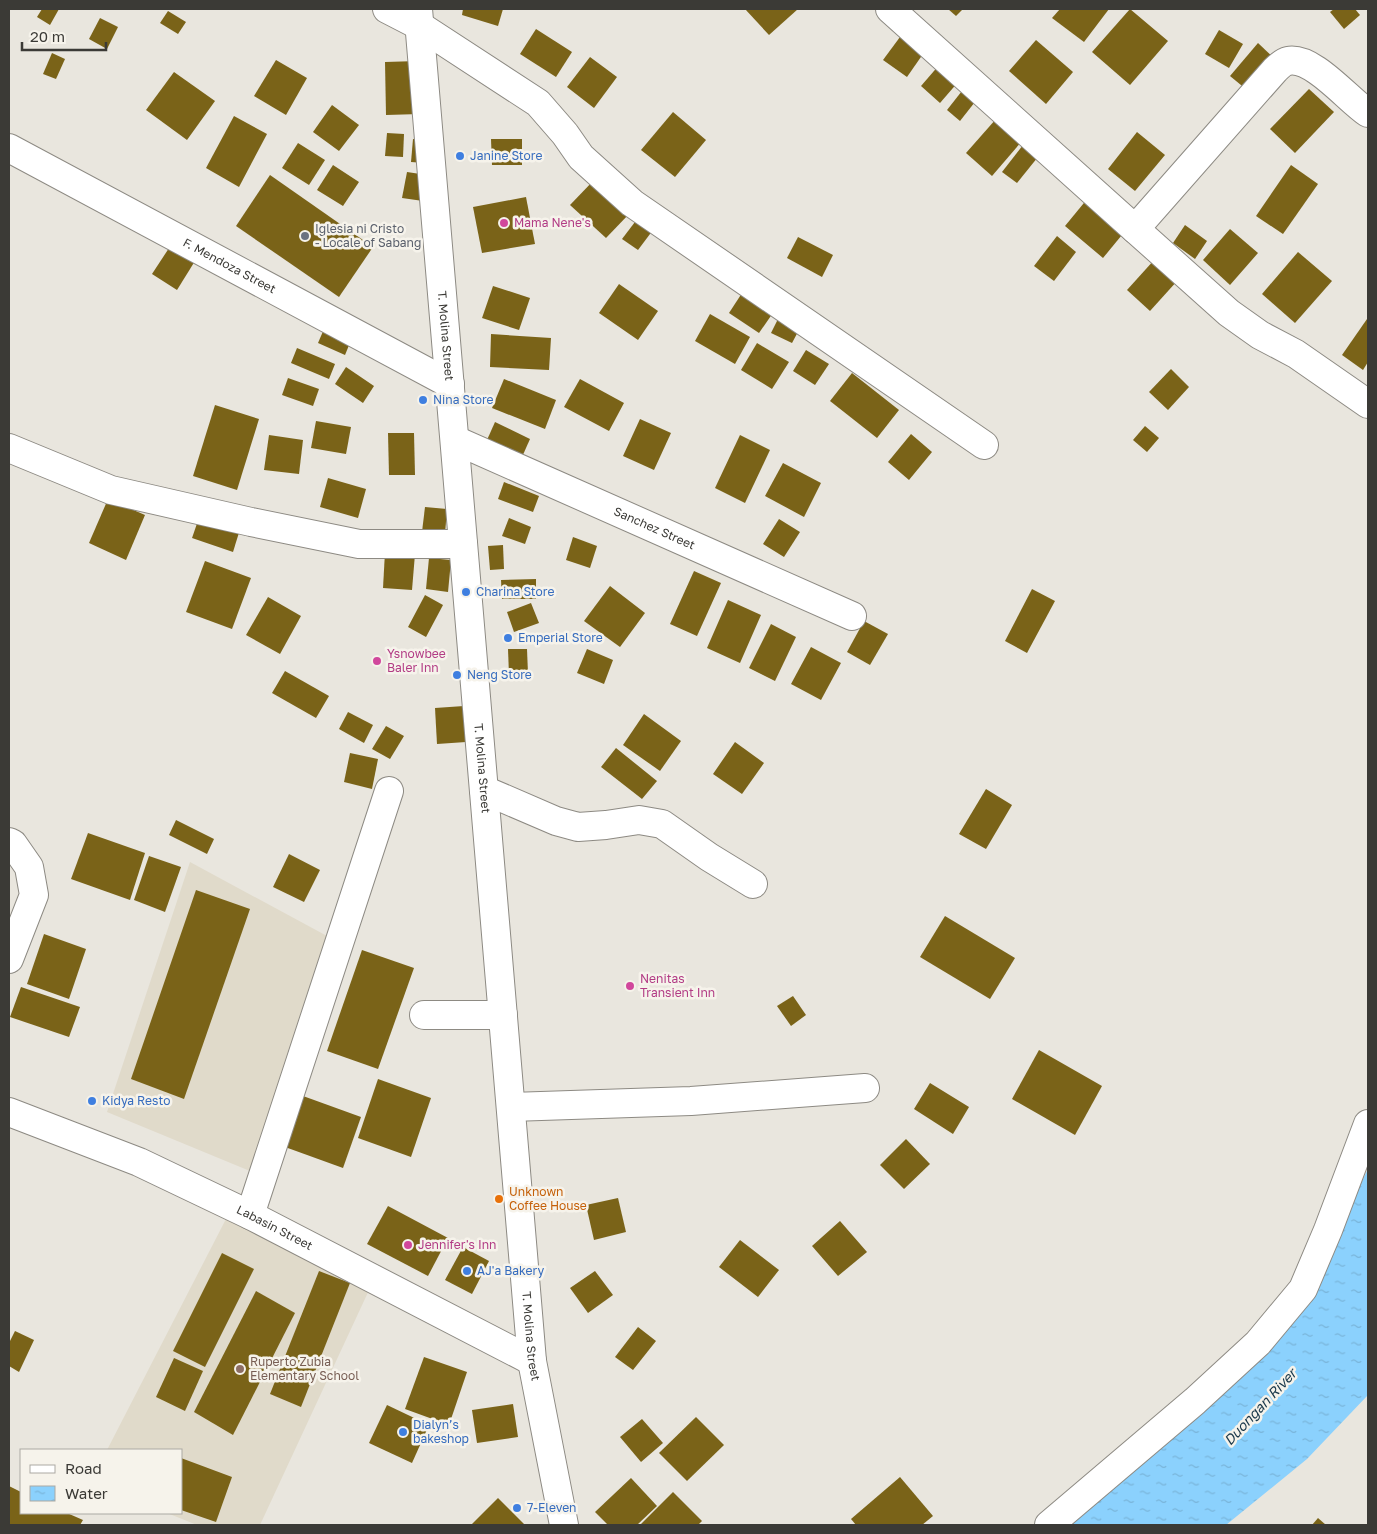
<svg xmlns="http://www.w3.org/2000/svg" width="1377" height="1534" viewBox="0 0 1377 1534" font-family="'Golos Text',sans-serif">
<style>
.built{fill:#e0daca}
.water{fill:url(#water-ripples)}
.building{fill:#7a6318}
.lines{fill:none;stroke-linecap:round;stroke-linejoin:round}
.minor-casing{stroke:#8d8a83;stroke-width:30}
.minor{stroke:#fff;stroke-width:28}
.shop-dot{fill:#3f7fe0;stroke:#f6f3eb;stroke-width:2}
.hotel-dot{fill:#d1479c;stroke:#f6f3eb;stroke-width:2}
.worship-dot{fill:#6b7280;stroke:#f6f3eb;stroke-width:2}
.food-dot{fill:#e8710a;stroke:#f6f3eb;stroke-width:2}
.education-dot{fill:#8d6e63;stroke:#f6f3eb;stroke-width:2}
.labels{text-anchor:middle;stroke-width:5;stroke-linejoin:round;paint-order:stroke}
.shop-label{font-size:12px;fill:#366cbe;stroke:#f6f3eb;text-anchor:start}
.hotel-label{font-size:12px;fill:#b23c85;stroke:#f6f3eb;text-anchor:start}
.worship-label{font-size:12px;fill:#5b616d;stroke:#f6f3eb;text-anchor:start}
.street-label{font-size:12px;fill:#3b3a36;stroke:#f6f3eb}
.food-label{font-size:12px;fill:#c56008;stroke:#f6f3eb;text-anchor:start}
.education-label{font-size:12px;fill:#785e54;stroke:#f6f3eb;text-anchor:start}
.water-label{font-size:14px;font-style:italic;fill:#173649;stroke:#f6f3eb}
</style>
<defs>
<pattern id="water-ripples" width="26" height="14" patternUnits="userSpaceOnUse" patternTransform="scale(1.25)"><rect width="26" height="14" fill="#8bd1fd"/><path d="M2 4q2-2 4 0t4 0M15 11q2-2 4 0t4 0" fill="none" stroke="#79b4d9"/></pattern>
</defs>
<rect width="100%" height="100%" fill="#e9e6de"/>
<!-- built -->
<g class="built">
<polygon points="190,862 327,936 257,1174 107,1112"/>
<polygon points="226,1219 370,1288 260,1525 197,1525 167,1513 181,1513 181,1450 107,1450"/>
</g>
<!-- water -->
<polygon class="water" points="1368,1169 1368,1395 1307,1459 1226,1525 1053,1525 1112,1484 1332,1242"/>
<!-- building -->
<g class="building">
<polygon points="42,9 59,9 50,25 37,17"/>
<polygon points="463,9 503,9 498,26 462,15"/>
<polygon points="745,9 798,9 769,35"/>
<polygon points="948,9 963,9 956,16"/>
<polygon points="1060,9 1109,9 1084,42 1052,18"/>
<polygon points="1130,9 1168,41 1130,85 1092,52"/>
<polygon points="1334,9 1355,9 1360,15 1344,29 1330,12"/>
<polygon points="168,11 186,22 178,34 160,23"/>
<polygon points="100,18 118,27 107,49 89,39"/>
<polygon points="536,29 572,52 556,77 520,54"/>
<polygon points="1219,30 1243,44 1229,68 1205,54"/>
<polygon points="900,37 923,54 907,77 883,60"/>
<polygon points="1036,40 1073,72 1046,104 1009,71"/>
<polygon points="1258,43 1274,58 1247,90 1230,76"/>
<polygon points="52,53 65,59 56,79 43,74"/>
<polygon points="590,57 617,77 594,108 567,87"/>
<polygon points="276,60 307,78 286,115 254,96"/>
<polygon points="418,61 420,114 386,115 385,62"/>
<polygon points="940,64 959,81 940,103 921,86"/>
<polygon points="174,72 215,101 187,140 146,110"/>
<polygon points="969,82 982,93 960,121 947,110"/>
<polygon points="1309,89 1334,112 1295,153 1270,129"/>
<polygon points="332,105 359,125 339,151 313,132"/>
<polygon points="673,112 706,140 675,177 641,150"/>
<polygon points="234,116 267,134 239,187 206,168"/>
<polygon points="996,119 1022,141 992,176 966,153"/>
<polygon points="1137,132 1165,155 1135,191 1108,169"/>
<polygon points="387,133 404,134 403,157 385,156"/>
<polygon points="413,139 426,140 425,163 411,162"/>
<polygon points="491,139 522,139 522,165 492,165"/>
<polygon points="1027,140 1042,152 1017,183 1002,172"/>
<polygon points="298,143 325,160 309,185 282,168"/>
<polygon points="333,165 359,182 343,206 317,190"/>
<polygon points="1291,165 1318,184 1283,234 1256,216"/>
<polygon points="407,172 427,175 423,201 402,198"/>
<polygon points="270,175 373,247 339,297 236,226"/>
<polygon points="595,179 630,213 606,238 570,205"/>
<polygon points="526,197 535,244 482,253 473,207"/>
<polygon points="1088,198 1126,230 1103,258 1065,226"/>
<polygon points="638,218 653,230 638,250 622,239"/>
<polygon points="1185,225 1207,241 1195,259 1173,243"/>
<polygon points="1230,229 1258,253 1230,285 1203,260"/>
<polygon points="1057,236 1076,252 1054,281 1034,266"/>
<polygon points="798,237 833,255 822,277 787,258"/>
<polygon points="171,245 195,261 177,290 152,274"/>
<polygon points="1298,252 1332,281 1295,323 1262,294"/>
<polygon points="1155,259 1178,280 1150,311 1127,290"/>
<polygon points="619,284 658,311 638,340 599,313"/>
<polygon points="493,286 530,298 519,330 482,318"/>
<polygon points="744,290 775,310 759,333 729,313"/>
<polygon points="710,314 750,337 735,364 695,341"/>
<polygon points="779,317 800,328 792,343 771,333"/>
<polygon points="1367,319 1368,362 1363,370 1342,355"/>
<polygon points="327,322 354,333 345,355 318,343"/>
<polygon points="491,334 551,338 549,370 490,367"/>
<polygon points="757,343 789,362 772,389 741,370"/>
<polygon points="297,348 335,364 329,379 291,363"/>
<polygon points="806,350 829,364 815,385 793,371"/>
<polygon points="346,367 374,386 363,403 335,384"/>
<polygon points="1171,369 1189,387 1168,410 1149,392"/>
<polygon points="852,373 899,410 877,438 830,401"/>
<polygon points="288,378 319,389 313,406 282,395"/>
<polygon points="504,379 556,400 545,429 492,408"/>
<polygon points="580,379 624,403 609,431 564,407"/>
<polygon points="215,405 259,419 237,490 193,476"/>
<polygon points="640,419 671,433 654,470 623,456"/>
<polygon points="316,421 351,427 346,454 311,448"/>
<polygon points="495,422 530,439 522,457 487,440"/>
<polygon points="1145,426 1159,438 1147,452 1133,440"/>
<polygon points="388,433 414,433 415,475 389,475"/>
<polygon points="911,434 932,452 909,480 888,462"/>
<polygon points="269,435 303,440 299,474 264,470"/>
<polygon points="740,435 770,450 745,503 715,488"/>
<polygon points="783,463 821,483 804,517 765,496"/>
<polygon points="328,478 366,489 358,518 320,507"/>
<polygon points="504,482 539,496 533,512 498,499"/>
<polygon points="108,499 145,515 126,560 89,543"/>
<polygon points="425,507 447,509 445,534 422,532"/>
<polygon points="201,512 241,526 233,552 192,538"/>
<polygon points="509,518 531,527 525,544 502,536"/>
<polygon points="779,519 800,532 784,557 763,544"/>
<polygon points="573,537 597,546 590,568 566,560"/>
<polygon points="503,545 504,569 490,570 488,546"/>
<polygon points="385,552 415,554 412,590 383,588"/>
<polygon points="429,558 451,560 448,592 426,589"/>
<polygon points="205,561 251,578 232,629 186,612"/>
<polygon points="694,571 721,583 697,636 670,624"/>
<polygon points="536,579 536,599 502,599 501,580"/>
<polygon points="610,586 645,613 620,647 584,621"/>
<polygon points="1032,589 1055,601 1027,653 1005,641"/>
<polygon points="425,595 443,605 426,637 408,627"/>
<polygon points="268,597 301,616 280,654 246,635"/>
<polygon points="728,600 761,615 740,663 707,648"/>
<polygon points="531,603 539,623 514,632 507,612"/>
<polygon points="864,621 888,634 870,665 847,652"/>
<polygon points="771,624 796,637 775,681 749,668"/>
<polygon points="811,647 841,663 821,700 791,684"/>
<polygon points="508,649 527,649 528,674 509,675"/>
<polygon points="587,649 613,660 604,684 577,673"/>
<polygon points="285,671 329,696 316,718 272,693"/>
<polygon points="464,706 466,742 437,744 435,708"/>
<polygon points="348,712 373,725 364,743 339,729"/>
<polygon points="644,714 681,741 660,771 623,745"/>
<polygon points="386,726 404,736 390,759 372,749"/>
<polygon points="735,742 764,763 742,794 713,774"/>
<polygon points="616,748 657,781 642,799 601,767"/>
<polygon points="350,753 378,759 372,789 344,782"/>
<polygon points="986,789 1012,805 986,849 959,834"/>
<polygon points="176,820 214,839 207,854 169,835"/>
<polygon points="88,833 145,853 130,900 71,879"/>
<polygon points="289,854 320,870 304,902 273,887"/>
<polygon points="149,856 181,867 165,912 134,900"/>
<polygon points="196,890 250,909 184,1099 131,1079"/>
<polygon points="945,916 1015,958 990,999 920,957"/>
<polygon points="44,934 86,949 69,999 27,984"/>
<polygon points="362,950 414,968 378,1069 327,1051"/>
<polygon points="21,987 80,1007 69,1037 10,1017"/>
<polygon points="793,996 806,1015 791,1026 777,1006"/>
<polygon points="1039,1050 1102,1086 1075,1135 1012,1099"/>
<polygon points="378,1079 431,1098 411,1157 358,1138"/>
<polygon points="930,1083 969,1107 953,1134 914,1109"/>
<polygon points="303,1096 361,1117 343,1168 285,1147"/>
<polygon points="906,1139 930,1164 904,1189 880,1165"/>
<polygon points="618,1198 626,1232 594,1240 586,1205"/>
<polygon points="388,1206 448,1238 428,1276 367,1244"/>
<polygon points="840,1221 867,1252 838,1276 812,1246"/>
<polygon points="740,1240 779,1270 758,1297 719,1267"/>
<polygon points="463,1247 489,1261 472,1294 445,1280"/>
<polygon points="222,1253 254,1269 205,1367 173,1351"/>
<polygon points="319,1271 350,1283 301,1407 270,1394"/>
<polygon points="595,1271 613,1295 588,1313 570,1288"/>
<polygon points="256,1291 295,1313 233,1435 194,1412"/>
<polygon points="638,1327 656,1341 633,1370 615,1357"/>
<polygon points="15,1331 34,1340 19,1372 9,1366 9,1343"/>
<polygon points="424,1357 467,1372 449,1425 405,1409"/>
<polygon points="174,1358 203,1371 185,1411 156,1397"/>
<polygon points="513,1404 518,1437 477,1443 472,1410"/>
<polygon points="387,1405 429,1425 412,1463 369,1443"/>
<polygon points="696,1417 724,1445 687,1481 659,1453"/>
<polygon points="642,1419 663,1443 641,1462 620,1437"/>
<polygon points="181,1458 232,1477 216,1522 181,1510"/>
<polygon points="900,1477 933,1516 922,1525 856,1525 851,1519"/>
<polygon points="631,1478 657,1506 637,1525 608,1525 595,1512"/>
<polygon points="9,1486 21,1492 21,1513 67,1513 83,1520 80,1525 9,1525"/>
<polygon points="673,1492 702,1521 698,1525 640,1525"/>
<polygon points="498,1498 525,1525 471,1525"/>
<polygon points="1318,1518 1326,1525 1312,1525"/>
</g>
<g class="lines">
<!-- minor casing -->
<g class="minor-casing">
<g id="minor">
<polyline points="387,9 420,26 538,103 565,134 581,157 632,203 984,445"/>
<path id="s1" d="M418 9 532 1361 564 1525"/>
<path d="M890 9 1135 229 1275 70C1278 67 1283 62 1288 61 1313 56 1348 100 1368 113"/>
<path id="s2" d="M9 148 450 384"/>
<polyline points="1135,229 1229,313 1260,335 1296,354 1368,404"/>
<path id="s3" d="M455 440 852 616"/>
<polyline points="9,448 111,490 251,522 359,544 463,544"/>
<polyline points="484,790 556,821 578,827 606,825 639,820 662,824 709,857 753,884"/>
<polyline points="9,842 13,844 29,867 34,895 9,959"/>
<polyline points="424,1015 503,1015"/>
<polyline points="511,1107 691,1101 865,1088"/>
<path id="s4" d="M9 1112 139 1162 250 1215 532 1361"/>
<polyline points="250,1215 389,791"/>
<polyline points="1049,1525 1195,1401 1258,1343 1303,1289 1328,1230 1368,1124"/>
</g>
</g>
<!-- minor -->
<use href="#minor" class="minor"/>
</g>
<!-- markers -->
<g class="shop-dot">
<circle cx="460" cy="156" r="5"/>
<circle cx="423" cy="400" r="5"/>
<circle cx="466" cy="592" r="5"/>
<circle cx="508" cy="638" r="5"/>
<circle cx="457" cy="675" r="5"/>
<circle cx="92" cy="1101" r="5"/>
<circle cx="467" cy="1271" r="5"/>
<circle cx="403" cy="1432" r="5"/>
<circle cx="517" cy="1508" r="5"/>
</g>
<g class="hotel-dot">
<circle cx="504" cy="223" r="5"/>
<circle cx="377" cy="661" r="5"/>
<circle cx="630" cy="986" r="5"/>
<circle cx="408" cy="1245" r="5"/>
</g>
<circle class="worship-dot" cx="305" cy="236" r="5"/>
<circle class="food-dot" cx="499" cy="1199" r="5"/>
<circle class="education-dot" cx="240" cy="1369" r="5"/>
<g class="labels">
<!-- shop labels -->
<g class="shop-label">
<text x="470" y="160">Janine Store</text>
<text x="433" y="404">Nina Store</text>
<text x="476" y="596">Charina Store</text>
<text x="518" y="642">Emperial Store</text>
<text x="467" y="679">Neng Store</text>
<text x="102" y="1105">Kidya Resto</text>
<text x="477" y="1275">AJ'a Bakery</text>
<text x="413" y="1429">Dialyn’s<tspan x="413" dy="14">bakeshop</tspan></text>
<text x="527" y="1512">7-Eleven</text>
</g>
<!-- hotel labels -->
<g class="hotel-label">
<text x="514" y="227">Mama Nene's</text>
<text x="387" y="658">Ysnowbee<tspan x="387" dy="14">Baler Inn</tspan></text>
<text x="640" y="983">Nenitas<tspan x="640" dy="14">Transient Inn</tspan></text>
<text x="418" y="1249">Jennifer's Inn</text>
</g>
<!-- worship labels -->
<g class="worship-label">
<text x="315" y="233">Iglesia ni Cristo<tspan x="315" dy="14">- Locale of Sabang</tspan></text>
</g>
<!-- street labels -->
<g class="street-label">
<text dy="4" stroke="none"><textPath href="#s2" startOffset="250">F. Mendoza Street</textPath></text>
<text dy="4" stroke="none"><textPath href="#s1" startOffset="328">T. Molina Street</textPath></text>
<text dy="4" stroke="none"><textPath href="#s3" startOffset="218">Sanchez Street</textPath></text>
<text dy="4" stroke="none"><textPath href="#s1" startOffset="762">T. Molina Street</textPath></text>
<text dy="4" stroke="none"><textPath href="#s4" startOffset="290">Labasin Street</textPath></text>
<text dy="4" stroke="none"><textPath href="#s1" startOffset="1332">T. Molina Street</textPath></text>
</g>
<!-- food labels -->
<g class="food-label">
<text x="509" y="1196">Unknown<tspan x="509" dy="14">Coffee House</tspan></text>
</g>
<!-- education labels -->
<g class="education-label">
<text x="250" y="1366">Ruperto Zubia<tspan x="250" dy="14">Elementary School</tspan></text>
</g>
<!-- water labels -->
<g class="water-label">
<text transform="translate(1260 1407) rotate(-47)" y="5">Duongan River</text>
</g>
</g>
<!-- border -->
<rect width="1377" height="1534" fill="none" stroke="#3b3a36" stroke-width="20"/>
<!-- legend -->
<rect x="20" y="1449" width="162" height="65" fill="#f6f3eb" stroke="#aba9a3"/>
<rect x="30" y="1465" width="25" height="8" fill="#ffffff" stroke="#aba9a3"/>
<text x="65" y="1474" font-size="15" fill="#3b3a36">Road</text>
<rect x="30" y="1486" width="25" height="15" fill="url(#water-ripples)" stroke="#aba9a3"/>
<text x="65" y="1499" font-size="15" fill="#3b3a36">Water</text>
<!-- scale -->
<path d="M22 42v8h84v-8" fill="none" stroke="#3b3a36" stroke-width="2.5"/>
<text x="30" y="42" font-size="15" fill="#3b3a36" stroke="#f6f3eb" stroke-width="4" paint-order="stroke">20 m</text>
</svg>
